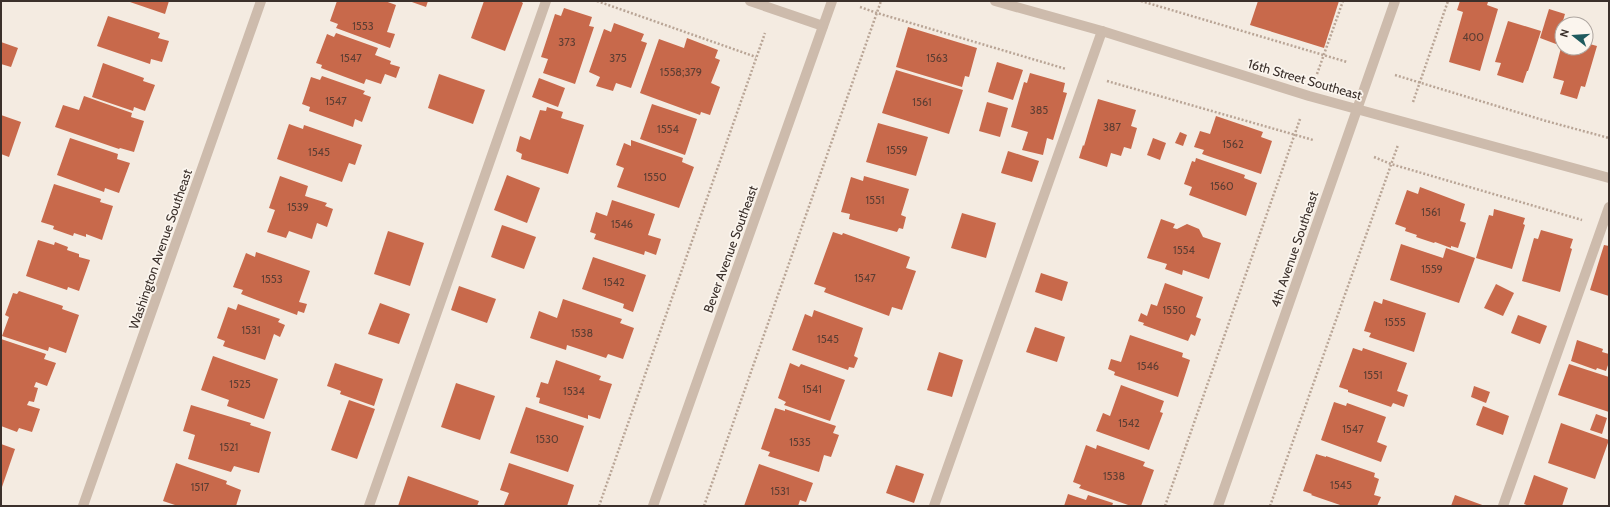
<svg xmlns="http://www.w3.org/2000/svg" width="1610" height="507" viewBox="0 0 1610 507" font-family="Cabin,sans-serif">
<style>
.building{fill:#c8694b}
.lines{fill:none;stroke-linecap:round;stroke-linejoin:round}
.path{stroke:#b9a596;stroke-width:2.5;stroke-dasharray:2 2;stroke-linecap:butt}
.service{stroke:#cdbbac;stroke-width:10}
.minor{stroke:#cdbbac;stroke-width:10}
.tertiary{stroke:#cdbbac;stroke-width:10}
.labels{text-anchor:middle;stroke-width:3.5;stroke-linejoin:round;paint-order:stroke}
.number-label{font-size:11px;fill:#5e3e33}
.street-label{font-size:13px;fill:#3b302b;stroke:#fbf5ee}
</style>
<rect width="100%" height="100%" fill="#f4ebe1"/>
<!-- building -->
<g class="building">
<polygon points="127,1 169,1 165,14"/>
<polygon points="337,1 385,1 396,5 387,32 395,34 390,48 336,28 338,24 330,21"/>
<polygon points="409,1 428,1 426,7"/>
<polygon points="484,1 520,1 523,3 505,51 471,38"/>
<polygon points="1258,1 1339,1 1324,48 1250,25"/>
<polygon points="1460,1 1484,1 1488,2 1487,5 1498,9 1480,71 1449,62 1463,12 1457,10"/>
<polygon points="564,8 592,17 589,26 594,27 575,84 543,73 548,59 541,57 555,14 561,16"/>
<polygon points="1549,9 1565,14 1556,44 1540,38"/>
<polygon points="108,16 160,33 158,38 169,41 162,62 151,59 150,64 97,46"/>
<polygon points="1508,21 1541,31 1528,71 1527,71 1523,83 1497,75 1501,63 1495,62"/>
<polygon points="614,23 644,34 641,41 647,43 631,88 616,83 613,91 596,86 600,77 589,72 604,29 611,32"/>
<polygon points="908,27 977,48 969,77 965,76 962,87 896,67"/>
<polygon points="336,33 378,48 375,55 391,61 390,64 400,67 396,78 385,74 381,84 366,79 364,84 321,68 322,65 316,63 327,34 334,37"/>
<polygon points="687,38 718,50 715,58 720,60 711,83 720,87 710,115 701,112 700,115 640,93 659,39 684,48"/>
<polygon points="1,42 18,48 11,67 1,64"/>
<polygon points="1586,43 1597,46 1585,87 1581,86 1577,99 1560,94 1564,81 1553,78 1561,48 1586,48"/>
<polygon points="997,62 1023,70 1013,100 988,92"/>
<polygon points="103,63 144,78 143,81 155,85 145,111 134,107 133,111 92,97"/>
<polygon points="896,70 963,90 949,134 882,113"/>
<polygon points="1030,73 1065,83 1063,92 1067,93 1053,140 1047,138 1043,155 1022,150 1028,132 1011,127 1024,82 1027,83"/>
<polygon points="439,74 485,90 473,124 428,108"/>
<polygon points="322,76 365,91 363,94 371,97 362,122 355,119 353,127 309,111 310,107 302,104 311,77 320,80"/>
<polygon points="539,78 565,88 558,107 532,97"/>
<polygon points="84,96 132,113 131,117 144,121 134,152 120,148 119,149 55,127 63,105 79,110"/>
<polygon points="1098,99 1136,110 1131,126 1137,128 1131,149 1124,147 1121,156 1111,153 1107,167 1079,158 1083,145 1084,146"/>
<polygon points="987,102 1008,108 1000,137 979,131"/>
<polygon points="652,104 697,119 685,155 640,139"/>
<polygon points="547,107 563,112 561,118 584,125 568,174 521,159 522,154 516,151 520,136 530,140 540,110 546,111"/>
<polygon points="1,115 21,122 9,157 1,154"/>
<polygon points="1216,116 1263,132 1261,137 1272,141 1261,174 1202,154 1204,150 1194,147 1200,131 1210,134"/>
<polygon points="878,123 928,137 916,176 866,162"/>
<polygon points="289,124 303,129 304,125 362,145 355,165 349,163 342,182 277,159"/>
<polygon points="1180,132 1187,135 1183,146 1175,143"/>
<polygon points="70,138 118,154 117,159 130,163 119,193 105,188 104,192 57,175"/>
<polygon points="1153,138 1166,143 1160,160 1147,155"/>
<polygon points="631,140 683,158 682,162 694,167 679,208 617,187 624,168 616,165 624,143 631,146"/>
<polygon points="1008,151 1039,161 1032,182 1001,173"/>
<polygon points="1196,158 1245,175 1244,178 1257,183 1246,216 1189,195 1192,187 1184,184 1192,161 1195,162"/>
<polygon points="507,175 540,188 527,223 494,210"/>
<polygon points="280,176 308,186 305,196 327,203 325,206 333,209 327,227 317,223 312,239 289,231 286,238 267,232 275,210 269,208"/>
<polygon points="864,176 909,189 901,215 906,217 903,229 899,228 897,232 849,219 850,214 841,212 851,177 863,181"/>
<polygon points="54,184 101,199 100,202 113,206 102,240 86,234 86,237 74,233 73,236 53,229 54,226 41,222"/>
<polygon points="1420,187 1465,204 1460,221 1466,223 1458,248 1451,246 1451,248 1435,242 1434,243 1416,237 1417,235 1405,231 1406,228 1395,224 1407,190 1418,194"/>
<polygon points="612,200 655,214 648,235 661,239 656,255 645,251 644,255 594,239 596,234 590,232 596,212 607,216"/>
<polygon points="1494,209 1525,218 1523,224 1525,225 1512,269 1476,258 1489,215 1493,216"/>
<polygon points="962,213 996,223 986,258 951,248"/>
<polygon points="1161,219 1175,224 1173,228 1177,229 1187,224 1199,229 1203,237 1221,243 1209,279 1183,270 1182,275 1165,269 1167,264 1147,258"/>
<polygon points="502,225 536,237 524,269 491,257"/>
<polygon points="1541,230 1573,239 1570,248 1572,249 1560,292 1522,281 1534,238 1538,239"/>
<polygon points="388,231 424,243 410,286 374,274"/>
<polygon points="833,232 842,235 843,233 910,257 906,268 916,271 902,310 892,307 889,316 824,292 826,288 814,284"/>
<polygon points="38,240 54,245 55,242 68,247 67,250 79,254 79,257 90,260 79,291 68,287 67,290 26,276"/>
<polygon points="1401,244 1443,258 1446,248 1475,258 1459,303 1390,280"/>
<polygon points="1604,245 1609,246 1609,296 1590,290"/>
<polygon points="256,252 310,271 299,302 307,304 304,313 298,311 297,315 241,294 243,290 233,287 246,253 255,257"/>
<polygon points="593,257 646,275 633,312 623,308 624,304 582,289"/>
<polygon points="1041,273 1068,282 1062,301 1035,292"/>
<polygon points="1165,283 1203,297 1196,317 1201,319 1195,336 1191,334 1188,341 1143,325 1144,323 1138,321 1141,313 1147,316 1151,304 1157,306"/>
<polygon points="1496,284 1514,293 1503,316 1484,308"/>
<polygon points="459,286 496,299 487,323 451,310"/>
<polygon points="19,291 63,306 62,309 79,315 66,353 49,347 48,351 2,336 9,317 5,315 13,293 17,294"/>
<polygon points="563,299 622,319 620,323 634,328 623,359 608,354 606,358 567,345 566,350 530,338 539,311 557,318"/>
<polygon points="1383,299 1426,313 1414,352 1369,337 1371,333 1364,331 1374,301 1382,304"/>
<polygon points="380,303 410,314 399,344 368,334"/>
<polygon points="238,304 280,319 278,322 285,325 280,337 274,334 265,360 223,346 225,341 217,338 228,307 236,310"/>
<polygon points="814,310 863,328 854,356 858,358 854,368 849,367 848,370 792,350 805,314 812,317"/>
<polygon points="1518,315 1547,326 1540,344 1511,333"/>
<polygon points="1035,327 1065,337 1057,362 1026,352"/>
<polygon points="1130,335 1183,353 1182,357 1190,360 1178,397 1114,375 1115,372 1108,369 1111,359 1121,362"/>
<polygon points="1,339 46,354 44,359 56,363 47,386 36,382 34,387 38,388 34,402 29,401 27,405 40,409 32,432 19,428 17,432 1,426"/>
<polygon points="1577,340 1603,349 1602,352 1609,354 1609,362 1606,371 1597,368 1596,370 1571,361"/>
<polygon points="1353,348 1362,351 1363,348 1407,363 1397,391 1408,395 1404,407 1393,403 1391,407 1348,392 1348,390 1339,387"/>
<polygon points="939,352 963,360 952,397 927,390"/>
<polygon points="213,356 278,379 264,419 227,406 229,400 201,390"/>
<polygon points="556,360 601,376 599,380 612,384 600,419 588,415 588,419 539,403 540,398 536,397 541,382 548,384"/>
<polygon points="335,363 383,379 374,406 340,394 341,391 327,386"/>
<polygon points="790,363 799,367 801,364 845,380 830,421 784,405 786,402 778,398"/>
<polygon points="1569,364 1609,377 1609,412 1558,395"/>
<polygon points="456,383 495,396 480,440 441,427"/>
<polygon points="1121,385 1164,401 1160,412 1163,413 1149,450 1096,431 1103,413 1110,416"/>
<polygon points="1474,386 1490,392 1486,403 1471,397"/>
<polygon points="349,400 375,409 357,459 331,450"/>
<polygon points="1334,402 1346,406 1347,403 1386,417 1377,442 1387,446 1381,462 1321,440"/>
<polygon points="191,405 251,423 250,425 271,432 259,473 234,466 231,472 188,459 195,435 183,431"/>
<polygon points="1483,406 1509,416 1503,435 1476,425"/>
<polygon points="526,407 584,426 568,472 510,453"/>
<polygon points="775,408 785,411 785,409 836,426 833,433 839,435 831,457 824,455 819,472 768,456 770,452 761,449"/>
<polygon points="1596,414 1607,418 1602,434 1590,430"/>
<polygon points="1561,423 1609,440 1595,479 1548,463"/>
<polygon points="1,444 15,449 2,487 1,486"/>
<polygon points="1086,445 1096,449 1097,445 1145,462 1143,466 1154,470 1141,506 1138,505 1137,506 1131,506 1079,488 1081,485 1073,482"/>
<polygon points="1316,454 1326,457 1326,456 1375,473 1374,477 1379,479 1374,495 1381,497 1377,506 1343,506 1311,495 1312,494 1303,491"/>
<polygon points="176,463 227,481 226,484 241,490 236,506 178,506 163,501"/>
<polygon points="509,463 574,485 567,506 504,505 509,493 500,490"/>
<polygon points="759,464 813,483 806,502 800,500 798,506 744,506"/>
<polygon points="896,465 924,474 914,503 886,493"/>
<polygon points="1534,475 1568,488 1562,506 1529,506 1524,504"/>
<polygon points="408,476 479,501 477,506 398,506"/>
<polygon points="1068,494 1086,500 1088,495 1113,503 1112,506 1064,506"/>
<polygon points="1455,495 1485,506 1451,506"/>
</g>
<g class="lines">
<!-- path -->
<g class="path">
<polyline points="597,1 756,57"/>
<polyline points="1141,1 1347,62"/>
<polyline points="860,7 877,13 1066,69"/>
<polyline points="1317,74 1343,1"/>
<polyline points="1395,75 1546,121 1609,138"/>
<polyline points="1107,81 1313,140"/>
<polyline points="1413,102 1448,1"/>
<polyline points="1374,157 1391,164 1582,220"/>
<polyline points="599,506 765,33"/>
<polyline points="704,506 881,1"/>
<polyline points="1165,506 1300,119"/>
<polyline points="1270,506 1398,145"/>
</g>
<!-- service -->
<g class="service">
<polyline points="369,506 546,1"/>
<polyline points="934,506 1102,31"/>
<polyline points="1503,506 1609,207"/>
</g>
<!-- minor -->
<g class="minor">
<polyline points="750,1 823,26"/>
<polyline points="995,1 1102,31 1309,96 1609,178"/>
<polyline points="83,506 261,1"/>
<polyline points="1218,506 1395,1"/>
</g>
<!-- tertiary -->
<polyline class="tertiary" points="653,506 832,1"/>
</g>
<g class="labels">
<!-- number labels -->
<g class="number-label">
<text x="363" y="30">1553</text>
<text x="1473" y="41">400</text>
<text x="567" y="46">373</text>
<text x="351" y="62">1547</text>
<text x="618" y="62">375</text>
<text x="937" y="62">1563</text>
<text x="681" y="76">1558;379</text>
<text x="336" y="105">1547</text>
<text x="922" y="106">1561</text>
<text x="1039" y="114">385</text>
<text x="1112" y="131">387</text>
<text x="668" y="133">1554</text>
<text x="1233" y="148">1562</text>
<text x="897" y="154">1559</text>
<text x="319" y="156">1545</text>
<text x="655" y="181">1550</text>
<text x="1222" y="190">1560</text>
<text x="875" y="204">1551</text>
<text x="298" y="211">1539</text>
<text x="1431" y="216">1561</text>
<text x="622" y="228">1546</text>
<text x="1184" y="254">1554</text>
<text x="1432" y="273">1559</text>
<text x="865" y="282">1547</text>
<text x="272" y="283">1553</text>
<text x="614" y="286">1542</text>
<text x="1174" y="314">1550</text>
<text x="1395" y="326">1555</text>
<text x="251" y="334">1531</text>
<text x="582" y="337">1538</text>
<text x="828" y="343">1545</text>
<text x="1148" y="370">1546</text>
<text x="1373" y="379">1551</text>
<text x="240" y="388">1525</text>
<text x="812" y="393">1541</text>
<text x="574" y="395">1534</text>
<text x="1129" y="427">1542</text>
<text x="1353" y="433">1547</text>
<text x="547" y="443">1530</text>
<text x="800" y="446">1535</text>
<text x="229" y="451">1521</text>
<text x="1114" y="480">1538</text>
<text x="1341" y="489">1545</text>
<text x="200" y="491">1517</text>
<text x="780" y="495">1531</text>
</g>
<!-- street labels -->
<g class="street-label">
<text transform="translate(1305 79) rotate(16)" y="5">16th Street Southeast</text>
<text transform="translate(160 249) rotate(-71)" y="5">Washington Avenue Southeast</text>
<text transform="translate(730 249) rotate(-70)" y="5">Bever Avenue Southeast</text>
<text transform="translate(1294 249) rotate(-71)" y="5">4th Avenue Southeast</text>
</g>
</g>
<!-- border -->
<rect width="1610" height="507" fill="none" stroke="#3b302b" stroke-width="4"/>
<!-- north arrow -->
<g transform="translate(1574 36) rotate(287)"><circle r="19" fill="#fbf5ee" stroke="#aea6a0"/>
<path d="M0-3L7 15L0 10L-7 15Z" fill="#1f5a5e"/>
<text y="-6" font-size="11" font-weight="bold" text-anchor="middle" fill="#3b302b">N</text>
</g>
</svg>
